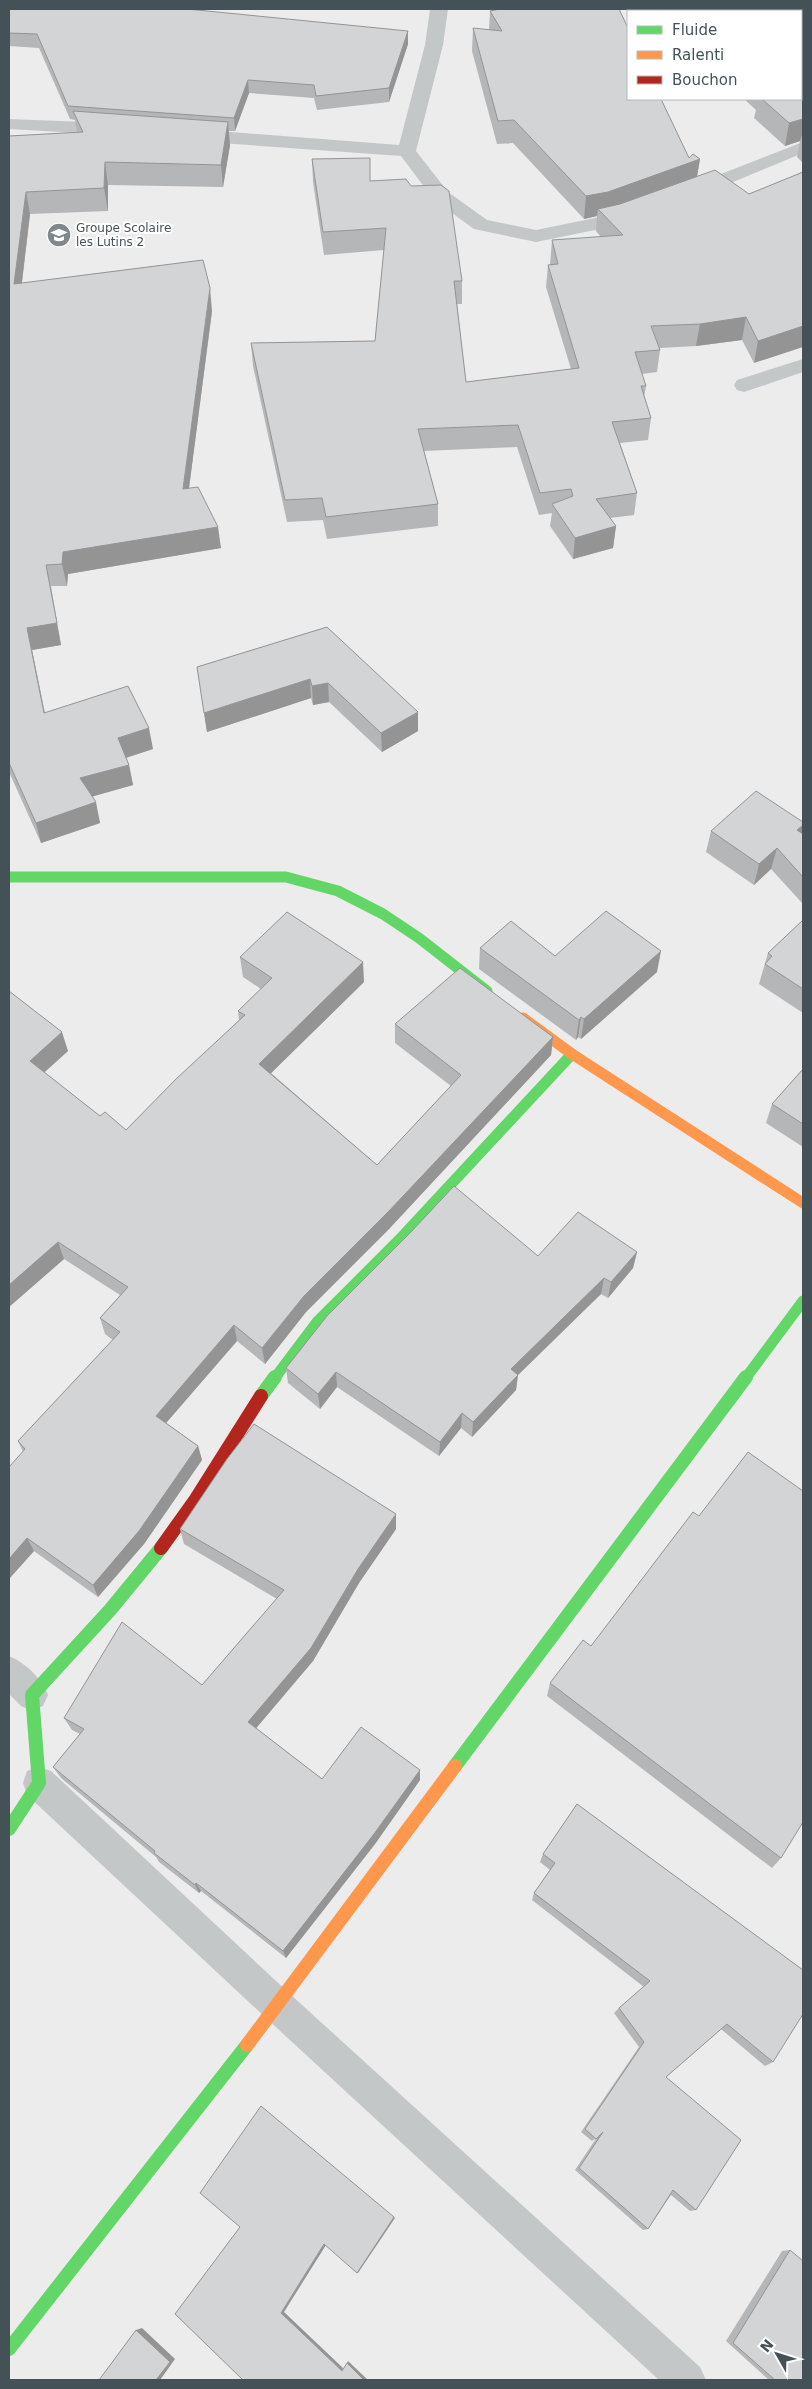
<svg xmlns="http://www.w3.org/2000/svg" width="812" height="2389" viewBox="0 0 812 2389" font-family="'DejaVu Sans',sans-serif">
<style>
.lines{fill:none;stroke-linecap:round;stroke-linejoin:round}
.street{fill:#c3c7c8;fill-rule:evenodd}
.fast-far1{stroke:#63d668;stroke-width:11}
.fast{stroke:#63d668;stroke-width:14}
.slow-far1{stroke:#ff974d;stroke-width:11}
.slow{stroke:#ff974d;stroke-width:14}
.jam{stroke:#b3261e;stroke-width:14}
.wall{fill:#b5b6b7}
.shaded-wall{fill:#949495}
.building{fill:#d3d4d5;stroke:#949495}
.labels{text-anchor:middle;stroke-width:4;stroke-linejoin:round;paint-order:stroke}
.far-poi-label{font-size:12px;fill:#445258;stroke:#fff;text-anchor:start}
</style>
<rect width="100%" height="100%" fill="#edecec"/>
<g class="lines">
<!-- street -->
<g class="street">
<polygon points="430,9 448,9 443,45 416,151 448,192 487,220 536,230 605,216 633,207 640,209 643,213 640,217 610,227 536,242 474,229 434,200 401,156 192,141 185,139 183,135 185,131 192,129 399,145 425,45"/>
<polygon points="9,119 112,123 118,125 121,129 118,133 112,135 9,129"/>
<polygon points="803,142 803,153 699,196 685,196 683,192 685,188"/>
<polygon points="803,359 803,372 744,392 737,390 734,385 737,380"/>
<path d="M9 1656C26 1663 41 1678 48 1695L43 1706 32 1711 21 1706 9 1694Z"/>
<polygon points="39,1767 51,1771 290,1994 700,2367 706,2380 659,2380 266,2018 27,1795 23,1783 27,1771"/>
</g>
<!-- fast-far1 -->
<g class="fast-far1">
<polyline points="9,877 286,877 338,891 383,914 419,938 487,991"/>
<polyline points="274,1379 317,1322 400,1239 572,1054"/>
<polyline points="745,1379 803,1301"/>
</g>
<!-- fast -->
<g class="fast">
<polyline points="261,1396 275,1377"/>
<polyline points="455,1766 746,1377"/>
<polyline points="9,1829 39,1783 32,1695 110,1610 161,1548"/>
<polyline points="9,2349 247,2045"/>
</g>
<!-- slow-far1 -->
<polyline class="slow-far1" points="523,1018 572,1054 803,1203"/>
<!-- slow -->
<polyline class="slow" points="247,2045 455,1766"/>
<!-- jam -->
<polyline class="jam" points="161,1548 196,1499 261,1396"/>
</g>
<!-- wall -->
<g class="wall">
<polygon points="9,9 408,31 408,44 389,102 317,110 314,98 249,93 235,131 228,131 230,145 223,187 108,185 108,211 30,214 22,283 212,311 189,488 221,548 68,574 67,586 51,586 61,645 32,650 45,713 153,749 126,758 129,765 133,785 92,796 100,823 41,843 9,772 9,136 77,133 75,120 70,119 39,48 9,46"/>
<polygon points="636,9 803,9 803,18 801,19 801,11 639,11"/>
<polygon points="490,11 689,158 700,159 697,177 749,194 803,172 754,363 742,340 696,346 660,348 660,350 657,372 642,374 646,386 644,397 651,418 648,440 620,443 637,493 634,515 610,518 616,526 613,548 573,559 550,526 552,513 539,515 517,447 424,451 438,504 438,526 327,539 323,520 287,522 253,366 251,343 375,341 384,250 324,255 313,182 312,159 371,181 462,281 462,304 457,304 466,382 571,369 546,287 548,265 550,265 552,240 601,237 596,231 597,216 584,219 513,143 497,144 472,51 473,28 489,30"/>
<polygon points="803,36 803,163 797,157 800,141 785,146 754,118 756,110 744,99 801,99"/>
<polygon points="327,627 418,731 382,752 329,702 313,705 311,698 207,732 197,667"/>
<polygon points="711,831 802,834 803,834 803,904 771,869 754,885 706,852"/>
<polygon points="803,920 803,1013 759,984 768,953"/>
<polygon points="480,948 555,956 657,972 581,1039 578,1037 576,1040 479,969"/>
<polygon points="240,957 364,982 271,1073 377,1165 451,1086 395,1043 395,1024 553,1037 551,1055 389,1229 306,1312 265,1364 237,1341 166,1423 198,1446 202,1460 144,1544 98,1597 34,1551 9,1579 23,1452 18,1441 113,1340 105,1334 100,1318 120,1295 64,1259 9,1307 9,991 68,1051 44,1072 100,1116 126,1130 239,1020 238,1011 261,989 243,977"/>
<polygon points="803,1069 803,1147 766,1123 772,1104"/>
<polygon points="637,1252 633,1268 608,1298 601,1294 518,1375 516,1390 472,1437 461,1428 439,1456 337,1387 320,1409 288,1383 286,1368 538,1256"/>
<polygon points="180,1529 396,1529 359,1583 313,1661 256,1728 322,1779 420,1780 375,1844 286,1958 201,1891 199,1893 159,1862 156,1857 61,1778 53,1767 80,1734 72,1730 64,1718 202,1685 277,1599 184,1544"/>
<polygon points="591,1646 781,1858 772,1868 547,1696 550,1683"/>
<polygon points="577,1804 773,2062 765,2066 721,2029 666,2077 696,2210 690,2211 671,2195 648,2229 643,2230 575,2170 597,2137 592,2141 581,2132 639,2047 614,2013 619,2008 644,1987 532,1900 534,1893 550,1870 540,1862 543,1854"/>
<polygon points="790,2250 803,2380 769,2380 726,2341 782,2251"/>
</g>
<!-- shaded-wall -->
<g class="shaded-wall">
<polygon points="773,9 803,9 803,18 801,19 801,11 773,11"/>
<polygon points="408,31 408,44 389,102 389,88"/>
<polygon points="248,80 249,93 235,131 234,118"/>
<polygon points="803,119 803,136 802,135 800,141 785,146 789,123"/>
<polygon points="228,122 230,145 223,187 221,165"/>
<polygon points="700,159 696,182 606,214 598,209 597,216 584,219 586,196"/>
<polygon points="105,162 108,185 108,211 104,188"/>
<polygon points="26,192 30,214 19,306 14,284"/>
<polygon points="210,288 212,311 186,511 183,489"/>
<polygon points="746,317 742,340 696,346 700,324"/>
<polygon points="803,326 803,347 754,363 758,341"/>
<polygon points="616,526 613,548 573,559 575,538"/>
<polygon points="218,527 221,548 68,574 67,586 62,564 63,552"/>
<polygon points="46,565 61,645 32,650 49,734 27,628"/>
<polygon points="310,679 311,698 207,732 204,713"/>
<polygon points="328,683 329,702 313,705 312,686"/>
<polygon points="418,712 418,731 382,752 381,733"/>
<polygon points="149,728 153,749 122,759 118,738"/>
<polygon points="129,765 133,785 84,799 80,778"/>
<polygon points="96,802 100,823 41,843 36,823"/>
<polygon points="803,825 803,829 799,844 797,830"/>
<polygon points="777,848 771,869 754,885 759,864"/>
<polygon points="661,951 657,972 581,1039 584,1019"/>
<polygon points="363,962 364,982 262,1082 259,1064"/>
<polygon points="581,1017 578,1037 576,1040 579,1020"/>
<polygon points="62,1032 68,1051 36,1080 30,1061"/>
<polygon points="553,1037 551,1055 389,1229 306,1312 265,1364 262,1348 304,1296"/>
<polygon points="58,1242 64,1259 9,1307 9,1285"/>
<polygon points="637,1252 633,1268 608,1298 611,1282"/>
<polygon points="604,1278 601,1294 518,1375 516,1390 472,1437 473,1422 511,1369"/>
<polygon points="234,1325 237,1341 160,1430 156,1416"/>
<polygon points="336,1372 337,1387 320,1409 318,1394"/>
<polygon points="462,1413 461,1428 439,1456 440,1442"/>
<polygon points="198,1446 202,1460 144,1544 98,1597 93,1585"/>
<polygon points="396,1514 396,1529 359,1583 313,1661 252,1733 248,1722 358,1569"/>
<polygon points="27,1538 34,1551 9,1579 9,1559"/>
<polygon points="420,1770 420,1780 375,1844 286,1958 283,1951"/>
<polygon points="196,1883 201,1891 199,1893 195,1885"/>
<polygon points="394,2217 395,2218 358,2273 357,2273"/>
<polygon points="324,2244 326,2245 284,2312 343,2368 342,2371 281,2313"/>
<polygon points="142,2328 175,2359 160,2380 156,2380 136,2330"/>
<polygon points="348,2361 368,2380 364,2380 347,2363"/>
</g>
<!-- building -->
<g class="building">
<polygon points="9,9 187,9 408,31 389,88 316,96 314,85 248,80 234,118 68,106 37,34 9,33"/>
<polygon points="500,9 619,9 628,28 628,99 661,99 689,158 693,154 700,159 608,192 586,196 514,120 498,121 473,28 502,31 490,11"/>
<polygon points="663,9 780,9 782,11 666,11"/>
<polygon points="801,34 803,36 803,119 789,123 762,99 801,99"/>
<polygon points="73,111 228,122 221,165 105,162 104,188 26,192 14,284 203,260 210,288 183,489 198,487 218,527 63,552 62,564 46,565 57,623 27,628 44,713 128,686 149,728 118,738 129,765 80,778 96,802 36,823 9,763 9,136 83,132"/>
<polygon points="370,158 370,181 406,179 411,186 441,185 449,191 462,281 454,281 466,382 579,368 548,265 558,264 552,240 623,235 598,209 620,204 715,170 749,194 803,172 803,326 758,341 746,317 700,324 651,326 660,350 635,352 646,386 641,386 651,418 612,422 637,493 596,499 616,526 575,538 552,504 573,496 571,489 540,493 518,425 418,429 438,504 326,517 322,498 285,500 251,343 375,341 386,228 323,232 312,159"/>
<polygon points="327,627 418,712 381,733 328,683 312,686 310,679 204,713 197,667"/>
<polygon points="756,791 803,822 803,825 797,830 803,834 803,877 777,848 759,864 711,831"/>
<polygon points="606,911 661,951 584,1019 581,1017 579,1020 480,948 511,921 555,956"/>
<polygon points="287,912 363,962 259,1064 377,1165 461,1075 395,1024 460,968 553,1037 388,1212 304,1296 262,1348 234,1325 156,1416 198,1446 139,1531 93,1585 27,1538 9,1559 9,1467 25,1449 18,1441 120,1332 100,1318 128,1287 58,1242 9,1285 9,991 62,1032 30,1061 100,1116 105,1112 126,1130 176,1079 245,1015 238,1011 272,978 240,957"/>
<polygon points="803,920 803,989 765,964 772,956 768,953"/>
<polygon points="803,1069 803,1124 772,1104"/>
<polygon points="454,1186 538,1256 578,1212 637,1252 611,1282 604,1278 511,1369 518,1375 473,1422 462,1413 440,1442 336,1372 318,1394 286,1368 327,1316 411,1232"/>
<polygon points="254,1424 396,1514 358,1569 311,1648 248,1722 322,1779 361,1727 420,1770 374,1834 283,1951 196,1883 195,1885 154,1853 155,1851 53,1767 84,1729 64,1718 122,1622 202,1685 284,1590 180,1529 227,1459"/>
<polygon points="748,1452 803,1491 803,1822 781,1858 550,1683 583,1640 591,1646 693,1512 699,1516"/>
<polygon points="577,1804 803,1970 803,2014 773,2062 727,2024 666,2077 741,2140 696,2210 673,2190 648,2229 579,2168 603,2132 596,2139 585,2129 644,2042 619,2008 650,1981 534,1893 555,1863 543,1854"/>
<polygon points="261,2106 394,2217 357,2273 324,2244 281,2313 342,2371 347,2363 364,2380 243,2380 175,2314 240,2227 200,2193"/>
<polygon points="790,2250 803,2261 803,2380 775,2380 733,2343"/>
<polygon points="136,2330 170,2362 156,2380 99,2380"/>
</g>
<!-- icons -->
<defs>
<g id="school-disc" transform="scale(1.25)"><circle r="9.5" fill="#7f888c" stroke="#fff"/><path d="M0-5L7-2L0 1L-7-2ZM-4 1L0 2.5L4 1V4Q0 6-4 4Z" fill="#fff"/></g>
</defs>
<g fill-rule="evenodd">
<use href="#school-disc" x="59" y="235"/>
</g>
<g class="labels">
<!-- far-poi labels -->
<g class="far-poi-label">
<text x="76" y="232">Groupe Scolaire<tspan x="76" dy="14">les Lutins 2</tspan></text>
</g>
</g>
<!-- border -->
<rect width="812" height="2389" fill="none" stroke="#445258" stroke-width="20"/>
<!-- legend -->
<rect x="627" y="10" width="175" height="90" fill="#ffffff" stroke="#b4babc"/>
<rect x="637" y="26" width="25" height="8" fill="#63d668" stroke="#b4babc"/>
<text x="672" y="35" font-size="15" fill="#445258">Fluide</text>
<rect x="637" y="51" width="25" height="8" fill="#ff974d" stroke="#b4babc"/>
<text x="672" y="60" font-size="15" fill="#445258">Ralenti</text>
<rect x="637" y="76" width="25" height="8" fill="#b3261e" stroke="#b4babc"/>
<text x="672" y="85" font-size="15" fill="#445258">Bouchon</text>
<!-- north arrow -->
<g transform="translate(777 2354) rotate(309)" stroke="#ffffff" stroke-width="4" paint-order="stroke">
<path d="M0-4L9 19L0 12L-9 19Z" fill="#445258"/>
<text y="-8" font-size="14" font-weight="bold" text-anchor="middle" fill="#445258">N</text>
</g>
</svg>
